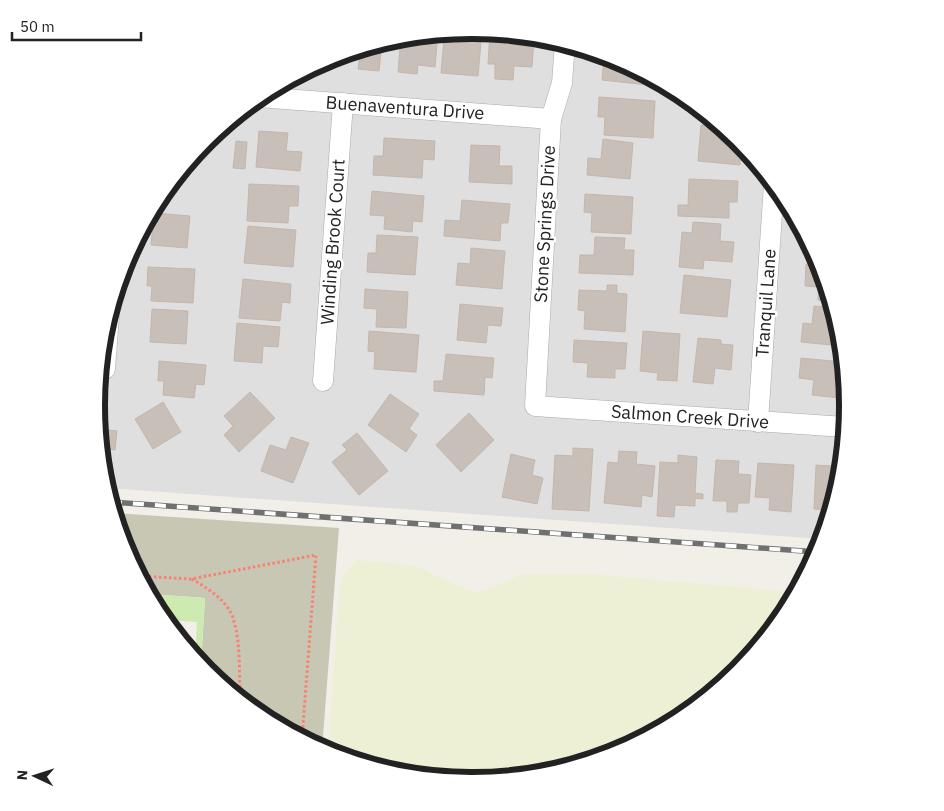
<svg xmlns="http://www.w3.org/2000/svg" width="944" height="811" viewBox="0 0 944 811" font-family="'IBM Plex Sans',sans-serif">
<style>
.residential{fill:#e0dfdf}
.construction{fill:#c7c7b4}
.farmland{fill:#eef0d5}
.grass{fill:#cdebb0}
.building{fill:#c7bfb8;stroke:#c4b6ab}
.lines{fill:none;stroke-linecap:round;stroke-linejoin:round}
.minor-casing{stroke:#a9a9a9;stroke-width:21}
.path{stroke:#fa8072;stroke-width:3;stroke-dasharray:2.5 2.5;stroke-linecap:butt}
.minor{stroke:#fff;stroke-width:20}
.rail-casing{stroke:#707070;stroke-width:5.5}
.rail{stroke:#fff;stroke-width:4;stroke-dasharray:11;stroke-linecap:butt}
.labels{text-anchor:middle;stroke-width:5;stroke-linejoin:round;paint-order:stroke}
.street-label{font-size:18px;fill:#222;stroke:#fff}
.rim{fill:none;stroke:#222;stroke-width:6}
</style>
<rect width="100%" height="100%" fill="#f2efe9"/>
<!-- residential -->
<polygon class="residential" points="472,30 546,37 616,59 681,93 738,140 784,197 819,262 840,333 847,406 840,479 822,539 107,488 104,478 97,405 104,332 125,262 160,197 207,140 264,93 329,58 399,37"/>
<!-- construction -->
<polygon class="construction" points="114,513 339,528 322,749 263,718 206,671 201,664 205,598 149,594 125,549"/>
<!-- farmland -->
<polygon class="farmland" points="357,560 413,565 461,587 477,592 493,587 523,574 590,574 796,592 784,614 737,671 680,718 615,753 545,774 472,781 398,774 328,752 339,589 344,573"/>
<!-- grass -->
<polygon class="grass" points="149,594 205,598 201,664 195,657 197,622 164,620"/>
<!-- building -->
<g class="building">
<polygon points="472,30 482,31 478,76 441,73 444,39 458,40 459,31"/>
<polygon points="490,32 534,36 532,67 514,66 513,80 495,79 495,64 488,64"/>
<polygon points="438,33 435,67 418,65 417,74 398,72 401,37"/>
<polygon points="382,42 379,71 358,69 360,56 345,54"/>
<polygon points="340,55 339,66 318,64 329,58"/>
<polygon points="604,55 616,59 649,76 648,85 602,80"/>
<polygon points="599,97 655,101 653,138 604,135 605,117 598,117"/>
<polygon points="707,115 715,121 707,121"/>
<polygon points="701,125 722,127 728,132 727,143 741,145 740,165 698,161"/>
<polygon points="259,131 288,133 286,151 302,152 300,171 256,167"/>
<polygon points="384,138 435,141 434,160 423,159 422,178 373,175 374,156 383,156"/>
<polygon points="603,139 633,143 630,179 587,175 588,158 601,159"/>
<polygon points="236,141 247,142 245,169 233,168"/>
<polygon points="471,145 500,146 499,166 512,166 512,184 469,182"/>
<polygon points="689,179 738,181 737,202 729,202 729,218 678,216 678,205 688,205"/>
<polygon points="249,184 299,186 298,206 289,206 288,223 247,221"/>
<polygon points="372,191 424,196 422,222 413,221 412,232 384,229 385,216 370,215"/>
<polygon points="585,194 633,197 631,234 591,232 592,213 584,212"/>
<polygon points="462,200 510,204 508,223 501,223 500,241 444,236 445,220 460,221"/>
<polygon points="154,213 190,216 187,248 151,245"/>
<polygon points="693,222 721,224 720,241 734,242 732,262 704,260 703,269 679,267 682,232 692,233"/>
<polygon points="248,226 296,230 293,267 244,263"/>
<polygon points="377,235 418,237 415,275 367,272 368,253 376,253"/>
<polygon points="595,237 625,238 624,250 634,250 633,275 579,273 580,255 594,255"/>
<polygon points="471,248 505,251 502,289 456,285 458,263 470,264"/>
<polygon points="819,261 819,262 831,301 818,300 819,287 805,286 806,264 818,265"/>
<polygon points="148,267 195,269 193,303 151,301 152,286 147,286"/>
<polygon points="684,275 731,280 727,317 680,313"/>
<polygon points="243,279 291,284 290,303 282,302 280,321 239,318"/>
<polygon points="607,285 617,285 617,293 627,294 625,332 584,329 585,311 578,310 579,290 607,291"/>
<polygon points="365,289 408,292 406,328 376,327 377,309 364,308"/>
<polygon points="460,304 503,308 501,326 488,325 486,343 457,340"/>
<polygon points="814,306 833,307 840,333 842,346 801,342 803,323 812,324"/>
<polygon points="152,309 188,311 186,344 150,342"/>
<polygon points="237,323 280,327 278,347 263,346 262,363 234,361"/>
<polygon points="369,331 419,335 416,372 374,369 375,352 368,351"/>
<polygon points="643,331 680,334 677,381 657,380 658,373 640,371"/>
<polygon points="698,338 721,340 721,344 733,345 731,370 715,368 713,384 693,382"/>
<polygon points="574,340 627,343 625,369 615,369 615,378 587,377 588,363 573,362"/>
<polygon points="446,354 494,358 492,378 485,377 484,395 434,391 434,381 443,381"/>
<polygon points="801,358 843,362 846,389 841,388 840,398 812,395 814,380 799,378"/>
<polygon points="159,361 206,365 204,385 196,384 194,398 163,395 164,381 158,381"/>
<polygon points="250,392 275,418 239,452 224,435 233,426 224,416"/>
<polygon points="390,394 419,414 409,429 417,435 406,452 368,425"/>
<polygon points="163,402 181,432 153,449 135,419"/>
<polygon points="469,413 494,440 461,472 436,445"/>
<polygon points="99,429 117,431 115,450 107,449 105,474 103,474"/>
<polygon points="357,433 388,471 359,495 332,462 347,450 342,445"/>
<polygon points="291,437 309,443 293,483 261,471 270,445 286,450"/>
<polygon points="573,448 593,449 589,511 552,509 555,455 573,456"/>
<polygon points="619,451 637,452 636,464 655,466 652,497 642,495 641,507 604,503 608,462 618,463"/>
<polygon points="511,454 535,460 532,475 543,478 537,504 502,497"/>
<polygon points="678,455 697,457 695,493 703,494 703,499 695,498 695,506 675,505 674,517 657,516 660,462 678,463"/>
<polygon points="716,460 739,461 738,474 751,475 749,503 738,503 737,512 727,512 727,501 713,501"/>
<polygon points="758,463 794,465 791,512 769,510 770,498 755,497"/>
<polygon points="816,465 832,466 831,476 840,476 831,510 814,509"/>
<polygon points="172,629 180,630 180,638"/>
</g>
<g class="lines">
<!-- minor casing -->
<g class="minor-casing">
<g id="minor">
<polyline points="565,43 562,83 551,119 535,406 845,427"/>
<polyline points="258,97 551,119"/>
<polyline points="105,369 109,316"/>
<polyline points="323,381 343,103"/>
<polyline points="758,422 774,184"/>
</g>
</g>
<!-- path -->
<g class="path">
<polyline points="139,576 191,579 316,555 302,738"/>
<path d="M192 579C207 588 227 600 233 618 241 643 239 672 240 698"/>
</g>
<!-- minor -->
<use href="#minor" class="minor"/>
<!-- rail casing -->
<g class="rail-casing">
<polyline id="rail" points="111,502 817,552"/>
</g>
<!-- rail -->
<use href="#rail" class="rail"/>
</g>
<g class="labels">
<!-- street labels -->
<g class="street-label">
<text transform="translate(405 108) rotate(4)" y="6">Buenaventura Drive</text>
<text transform="translate(545 224) rotate(-87)" y="6">Stone Springs Drive</text>
<text transform="translate(333 242) rotate(-86)" y="6">Winding Brook Court</text>
<text transform="translate(766 303) rotate(-86)" y="6">Tranquil Lane</text>
<text transform="translate(690 417) rotate(4)" y="6">Salmon Creek Drive</text>
</g>
</g>
<!-- crop -->
<path d="M0 0H944V811H0ZM471 39H473A366 366 0 0 1 839 405V406A366 366 0 0 1 473 772H471A366 366 0 0 1 105 406V405A366 366 0 0 1 471 39Z" fill="#fff" fill-rule="evenodd"/>
<path class="rim" d="M471 39H473A366 366 0 0 1 839 405V406A366 366 0 0 1 473 772H471A366 366 0 0 1 105 406V405A366 366 0 0 1 471 39Z"/>
<!-- north arrow -->
<g transform="translate(35 776) rotate(274)" stroke="#ffffff" stroke-width="4" paint-order="stroke">
<path d="M0-4L9 19L0 12L-9 19Z" fill="#222222"/>
<text y="-8" font-size="14" font-weight="bold" text-anchor="middle" fill="#222222">N</text>
</g>
<!-- scale -->
<path d="M12 32v8h129v-8" fill="none" stroke="#222222" stroke-width="2.5"/>
<text x="20" y="32" font-size="15" fill="#222222" stroke="#ffffff" stroke-width="4" paint-order="stroke">50 m</text>
</svg>
